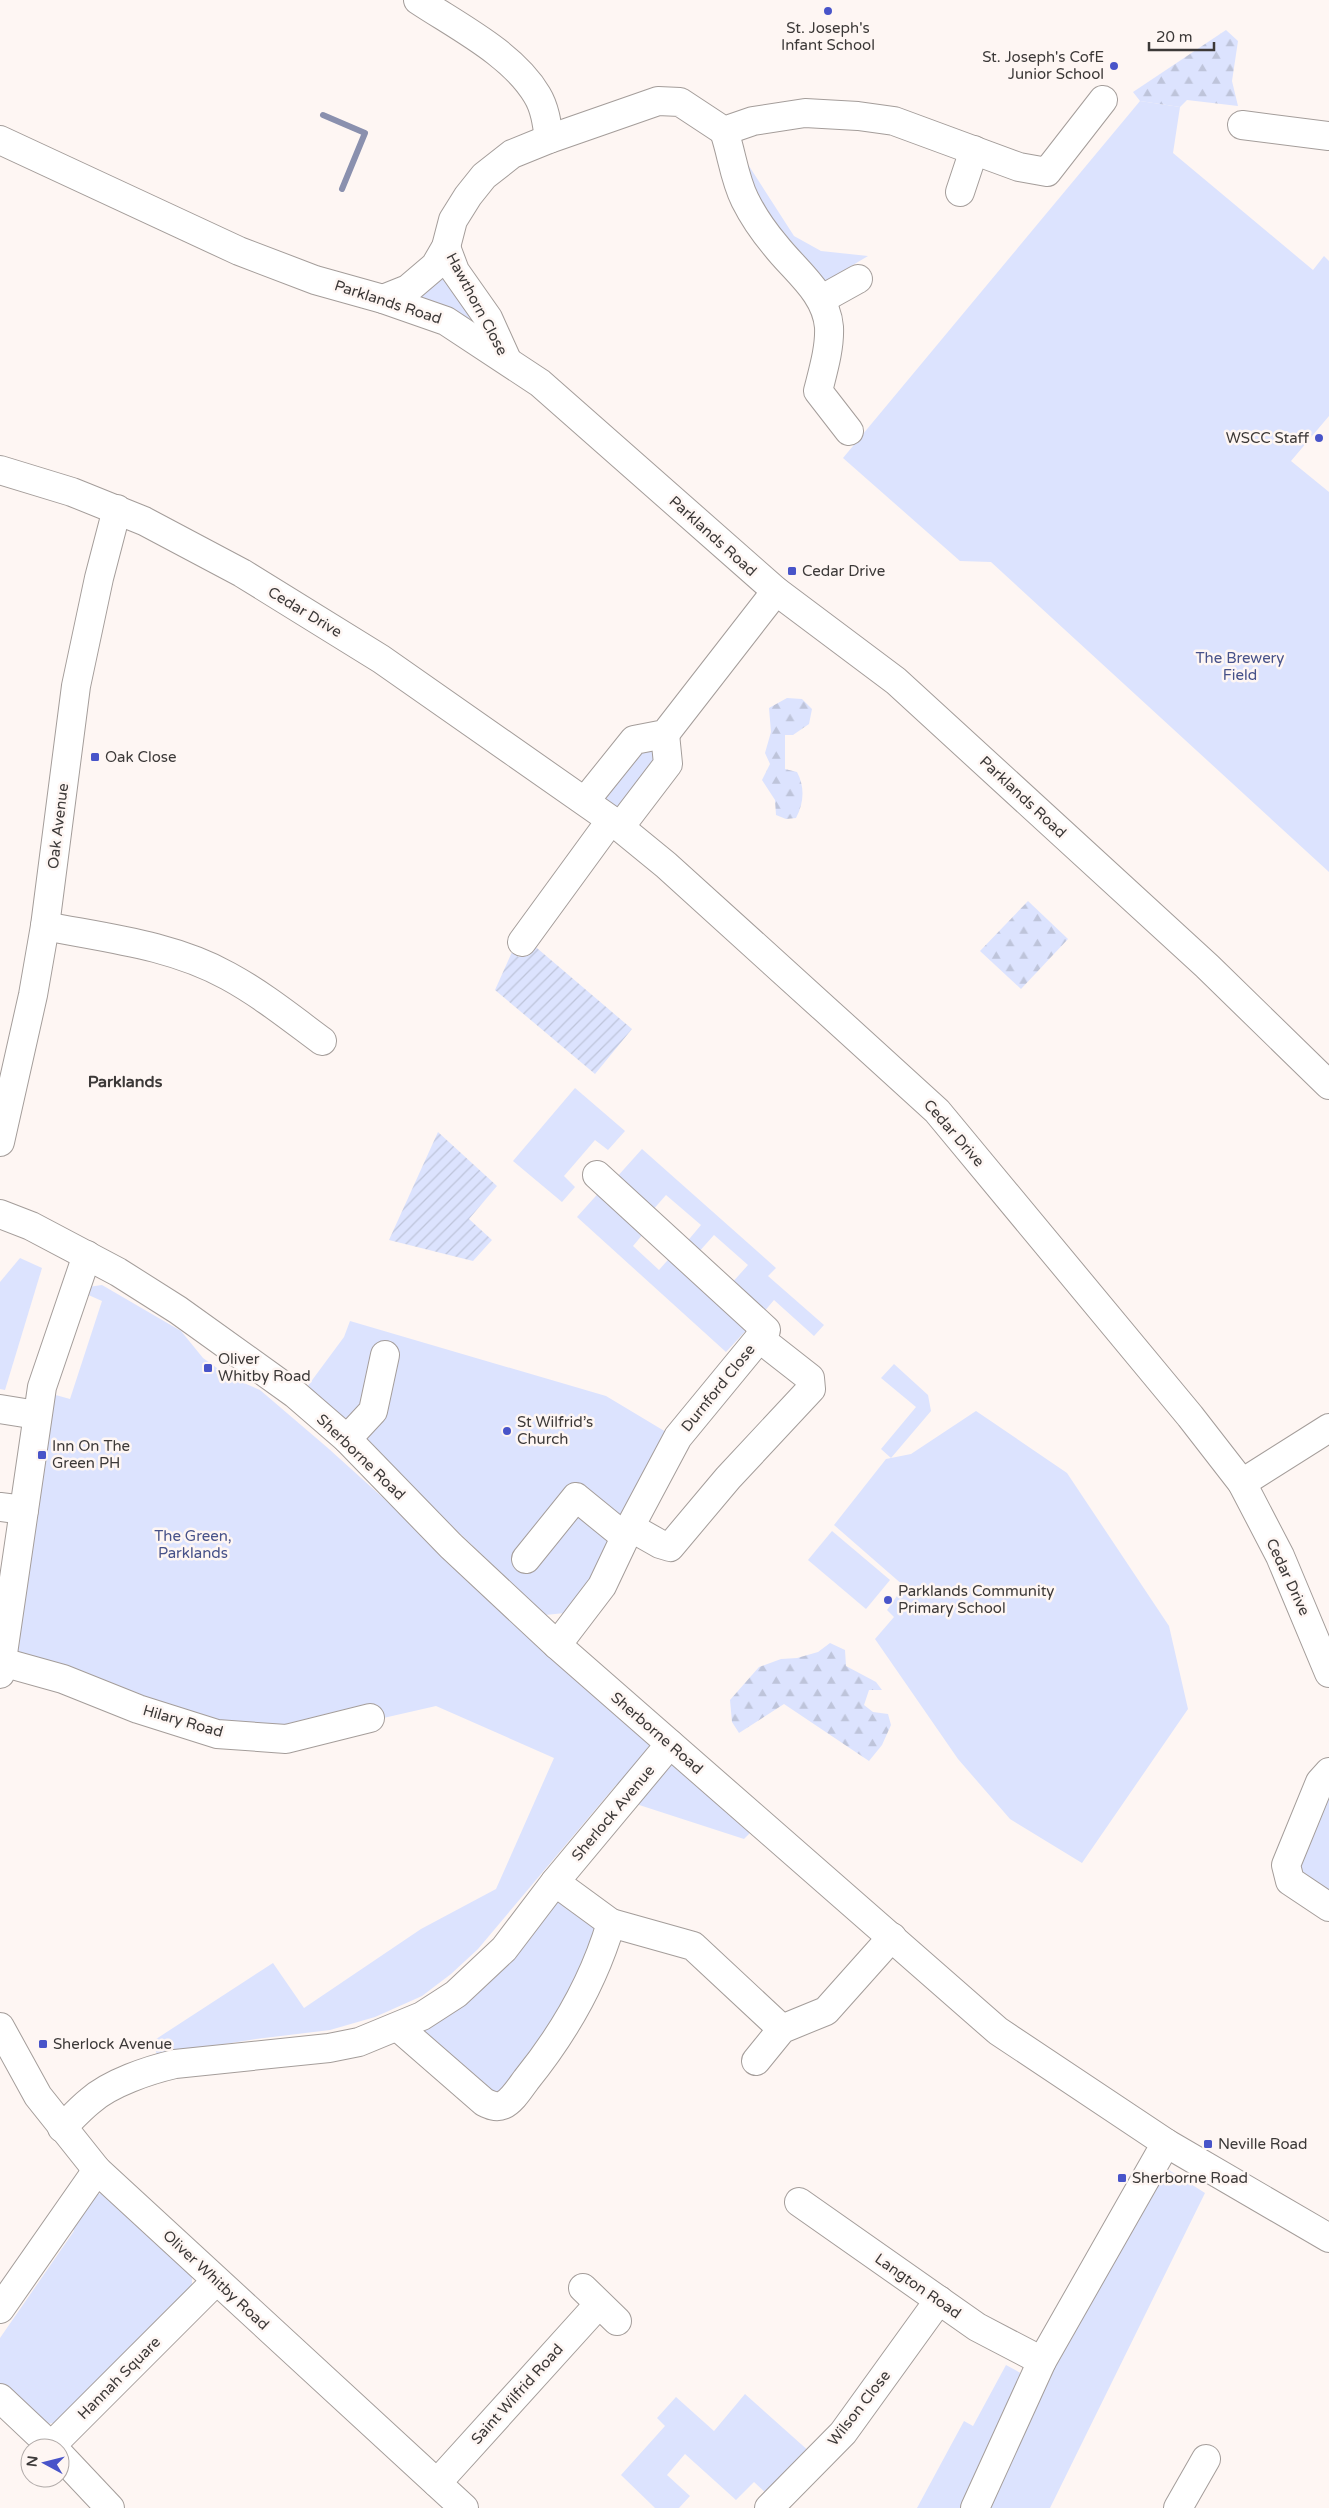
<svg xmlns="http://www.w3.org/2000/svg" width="1329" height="2508" viewBox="0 0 1329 2508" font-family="'Varela Round',sans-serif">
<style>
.green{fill:#dce3fe}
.forest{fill:url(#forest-firs)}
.garden{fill:url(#garden-furrows)}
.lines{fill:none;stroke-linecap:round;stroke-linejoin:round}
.stream{stroke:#8a90ae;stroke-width:6}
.minor-casing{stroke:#a49d9a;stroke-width:30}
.minor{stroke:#fff;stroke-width:28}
.poi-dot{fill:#4854c9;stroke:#fef6f3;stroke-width:2}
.labels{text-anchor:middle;stroke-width:5;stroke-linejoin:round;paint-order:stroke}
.poi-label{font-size:15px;fill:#3c3938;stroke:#fef6f3;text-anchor:start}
.street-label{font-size:15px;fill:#3c3938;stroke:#fef6f3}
.park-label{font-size:15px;fill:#465189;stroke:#fef6f3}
.neighbourhood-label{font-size:16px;font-weight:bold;fill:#3c3938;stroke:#fef6f3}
</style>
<defs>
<pattern id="forest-firs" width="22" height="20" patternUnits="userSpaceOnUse" patternTransform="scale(1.25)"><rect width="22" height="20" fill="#dce3fe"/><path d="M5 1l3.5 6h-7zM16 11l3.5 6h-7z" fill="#bec4da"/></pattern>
<pattern id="garden-furrows" width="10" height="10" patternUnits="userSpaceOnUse" patternTransform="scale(1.25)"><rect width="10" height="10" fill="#dce3fe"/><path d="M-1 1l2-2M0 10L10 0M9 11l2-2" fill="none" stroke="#bec4da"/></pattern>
</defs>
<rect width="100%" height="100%" fill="#fef6f3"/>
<!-- green -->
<g class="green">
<polygon points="1140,101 1180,107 1173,153 1313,270 1324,256 1329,261 1329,416 1291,461 1329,492 1329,872 991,562 960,561 843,458"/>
<polygon points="740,152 794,236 821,251 868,256 821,284 752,199"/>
<polygon points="446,265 484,335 410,298"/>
<polygon points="658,740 661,763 621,813 598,796 637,745"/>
<polygon points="575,1088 625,1131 608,1150 595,1140 564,1176 575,1187 562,1202 513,1161"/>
<polygon points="642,1149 776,1268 768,1276 824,1325 814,1336 774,1300 763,1313 731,1284 748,1265 714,1235 697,1254 685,1244 701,1225 666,1195 652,1211 616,1178"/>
<polygon points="603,1188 648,1228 633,1246 659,1270 674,1253 752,1324 726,1352 577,1217"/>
<polygon points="20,1258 42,1268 5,1390 0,1389 0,1282"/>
<polygon points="102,1285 181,1331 203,1358 228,1376 260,1390 329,1449 752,1831 744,1839 630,1802 637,1794 616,1785 478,1949 451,1974 422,1996 375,2017 330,2030 256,2039 157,2055 153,2041 273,1963 304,2008 421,1929 496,1889 554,1758 436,1706 379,1719 283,1728 219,1723 14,1655 52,1394 70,1399 102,1301 84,1293 88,1287"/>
<path d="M350 1321 606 1396 666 1432C637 1491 610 1564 565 1613L545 1615 307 1387 344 1337Z"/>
<polygon points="894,1364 928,1395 931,1411 891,1458 911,1454 976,1411 1067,1473 1169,1626 1188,1709 1082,1863 1010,1819 958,1759 875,1639 894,1617 887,1610 904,1586 834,1525 886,1459 891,1458 881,1449 916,1407 881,1378"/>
<polygon points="832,1531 890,1580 866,1609 808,1560"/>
<polygon points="1329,1779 1329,1902 1294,1879"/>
<polygon points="557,1899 595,1922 598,1944 530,2067 492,2098 424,2034 426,2025"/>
<polygon points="1161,2165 1205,2193 1050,2508 917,2508 964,2421 973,2426 1006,2365 1039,2383"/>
<polygon points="102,2193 192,2276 192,2291 175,2309 169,2307 58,2422 43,2425 0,2392 0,2338 74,2231 70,2223 90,2196"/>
<polygon points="745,2394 811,2453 769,2496 754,2482 736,2500 685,2454 667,2475 690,2496 679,2508 655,2508 621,2475 665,2426 657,2418 676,2397 714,2431"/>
</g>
<!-- forest -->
<g class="forest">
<polygon points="1226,30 1238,41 1232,81 1238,106 1187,100 1180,107 1140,101 1133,92"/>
<path d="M787 698 802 699 812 709 809 724 793 735H785V769L797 772C805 787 804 803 796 818L786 819 776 815 775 800 762 780 770 764 765 753 771 732 769 708Z"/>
<polygon points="1028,901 1068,939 1021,989 980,951"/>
<polygon points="830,1643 845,1650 846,1666 876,1682 882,1690 869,1690 864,1705 873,1712 888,1714 891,1725 882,1745 869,1761 784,1704 739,1733 732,1722 730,1700 759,1667 781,1659 797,1658 818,1652"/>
</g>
<!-- garden -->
<g class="garden">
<polygon points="531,943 632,1029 595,1074 495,990 512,952 519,957"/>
<polygon points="438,1132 497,1186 469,1219 492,1240 473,1261 389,1240"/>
</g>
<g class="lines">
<!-- stream -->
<polyline class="stream" points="323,115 365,133 342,189"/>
<!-- minor casing -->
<g class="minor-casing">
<g id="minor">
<path d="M418 0C457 26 513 54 537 95 545 108 547 124 549 139"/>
<polyline points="1242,125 1329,136"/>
<path d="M724 131C732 154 734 178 745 200 753 216 764 232 775 245 795 271 826 292 829 327 830 348 823 371 818 391L849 431"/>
<polyline points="0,140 239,251 315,280 383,299 446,321 540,383 776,591 896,681 1207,966 1329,1085"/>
<polyline points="960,192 974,150"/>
<polyline points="446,247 455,271 488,318 507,360"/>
<polyline points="383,299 408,289 435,266 446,247 453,220 468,196 484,176 512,154 549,139 658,101 680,102 724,131 753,121 805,113 858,116 894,121 1019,167 1047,172 1103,100"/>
<polyline points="822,299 858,279"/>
<polyline points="0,470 72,492 144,521 242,573 381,659 611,820 666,865 826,1010 937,1111 1190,1416 1242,1483 1280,1556 1329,1673"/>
<polyline points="585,801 634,740 665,734 776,591"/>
<polyline points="620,827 668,764 665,734"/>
<path d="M45 926C106 938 172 945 228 976 261 994 291 1018 322 1041"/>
<polyline points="522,942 611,820"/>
<polyline points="0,1142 33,995 45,926 76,686 99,578 117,509"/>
<polyline points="0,1214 31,1226 118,1272 178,1310 295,1394 347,1439 451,1546 557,1645 998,2031 1166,2143 1329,2238"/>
<polyline points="0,1409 37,1415"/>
<polyline points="347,1439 373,1411 385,1355"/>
<polyline points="1242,1483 1329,1428"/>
<polyline points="0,1507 24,1510"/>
<polyline points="630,1527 660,1544 670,1547 728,1478 811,1389 810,1378 759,1338"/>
<polyline points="526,1559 576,1497 625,1537"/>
<polyline points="557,1645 602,1586 630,1527 678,1437 766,1330 597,1175"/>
<polyline points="2,1662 63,1679 138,1709 217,1734 286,1739 370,1718"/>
<polyline points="0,1674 42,1387 87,1255"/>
<polyline points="1329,1772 1320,1782 1286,1865 1290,1881 1329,1907"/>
<polyline points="611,1923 693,1946 782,2029"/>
<polyline points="0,2027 38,2096 97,2170 464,2508"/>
<path d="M399 2028 484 2102C490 2105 496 2108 503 2105 512 2101 520 2088 526 2080 564 2033 594 1981 611 1923L555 1882"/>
<polyline points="756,2061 782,2029 826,2011 892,1937"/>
<path d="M62 2128C71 2119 80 2109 90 2101 110 2083 149 2070 175 2064L329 2048 359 2042 422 2016 456 1994 504 1949 555 1882 670 1744"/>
<polyline points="799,2202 977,2327 1042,2361"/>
<polyline points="583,2288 617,2321"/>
<polyline points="0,2309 97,2170"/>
<polyline points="0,2398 51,2446 216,2281"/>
<polyline points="60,2455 110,2508"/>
<polyline points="437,2483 598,2305"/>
<polyline points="769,2508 843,2433 939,2300"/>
<polyline points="975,2508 1042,2361 1166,2143"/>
<polyline points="1178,2508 1206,2459"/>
</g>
</g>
<!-- minor -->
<use href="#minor" class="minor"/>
</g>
<!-- markers -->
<g class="poi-dot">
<circle cx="828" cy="11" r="5"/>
<circle cx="1114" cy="66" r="5"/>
<circle cx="1319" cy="438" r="5"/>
<rect x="787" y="566" width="10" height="10" rx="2.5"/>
<rect x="90" y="752" width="10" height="10" rx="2.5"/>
<rect x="203" y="1363" width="10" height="10" rx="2.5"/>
<circle cx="507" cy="1431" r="5"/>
<rect x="37" y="1450" width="10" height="10" rx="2.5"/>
<circle cx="888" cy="1600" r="5"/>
<rect x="38" y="2039" width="10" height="10" rx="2.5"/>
<rect x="1203" y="2139" width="10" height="10" rx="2.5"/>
<rect x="1117" y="2173" width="10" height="10" rx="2.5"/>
</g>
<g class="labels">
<!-- poi labels -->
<g class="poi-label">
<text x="828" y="33" text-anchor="middle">St. Joseph's<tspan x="828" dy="17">Infant School</tspan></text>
<text x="1104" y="62" text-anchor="end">St. Joseph's CofE<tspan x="1104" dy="17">Junior School</tspan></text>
<text x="1309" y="443" text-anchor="end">WSCC Staff</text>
<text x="802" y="576">Cedar Drive</text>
<text x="105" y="762">Oak Close</text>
<text x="218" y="1364">Oliver<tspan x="218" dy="17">Whitby Road</tspan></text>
<text x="517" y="1427">St Wilfrid’s<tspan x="517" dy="17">Church</tspan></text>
<text x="52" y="1451">Inn On The<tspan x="52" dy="17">Green PH</tspan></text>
<text x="898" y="1596">Parklands Community<tspan x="898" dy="17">Primary School</tspan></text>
<text x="53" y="2049">Sherlock Avenue</text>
<text x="1218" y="2149">Neville Road</text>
<text x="1132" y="2183">Sherborne Road</text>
</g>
<!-- street labels -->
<g class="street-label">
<text transform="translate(388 302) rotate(18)" y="5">Parklands Road</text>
<text transform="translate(477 304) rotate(62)" y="5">Hawthorn Close</text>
<text transform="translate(713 536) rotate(42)" y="5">Parklands Road</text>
<text transform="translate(305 612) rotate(31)" y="5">Cedar Drive</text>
<text transform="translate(1023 797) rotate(43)" y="5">Parklands Road</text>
<text transform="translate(58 826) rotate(-83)" y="5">Oak Avenue</text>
<text transform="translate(954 1133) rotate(49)" y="5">Cedar Drive</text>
<text transform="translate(718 1388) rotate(-51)" y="5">Durnford Close</text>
<text transform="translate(361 1457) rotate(44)" y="5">Sherborne Road</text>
<text transform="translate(1288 1577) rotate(65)" y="5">Cedar Drive</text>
<text transform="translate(183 1721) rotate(16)" y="5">Hilary Road</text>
<text transform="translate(657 1733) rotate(41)" y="5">Sherborne Road</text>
<text transform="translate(613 1813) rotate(-50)" y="5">Sherlock Avenue</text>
<text transform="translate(216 2280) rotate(43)" y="5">Oliver Whitby Road</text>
<text transform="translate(918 2286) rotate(35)" y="5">Langton Road</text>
<text transform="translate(119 2378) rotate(-45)" y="5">Hannah Square</text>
<text transform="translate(517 2394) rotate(-48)" y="5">Saint Wilfrid Road</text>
<text transform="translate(859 2408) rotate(-52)" y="5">Wilson Close</text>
</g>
<!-- park labels -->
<g class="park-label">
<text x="1240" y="663">The Brewery<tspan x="1240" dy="17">Field</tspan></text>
<text x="193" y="1541">The Green,<tspan x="193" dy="17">Parklands</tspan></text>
</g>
<!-- neighbourhood labels -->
<g class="neighbourhood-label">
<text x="125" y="1087">Parklands</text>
</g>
</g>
<!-- north arrow -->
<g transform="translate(45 2463) rotate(277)"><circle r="24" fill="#fef6f3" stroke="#b0aaa8"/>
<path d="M0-4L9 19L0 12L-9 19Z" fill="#4854c9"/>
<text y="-8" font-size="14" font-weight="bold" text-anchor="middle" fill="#3c3938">N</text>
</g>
<!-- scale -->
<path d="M1149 42v8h65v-8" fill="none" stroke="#3c3938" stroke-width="2.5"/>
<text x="1156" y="42" font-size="15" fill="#3c3938" stroke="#fef6f3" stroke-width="4" paint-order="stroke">20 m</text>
</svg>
